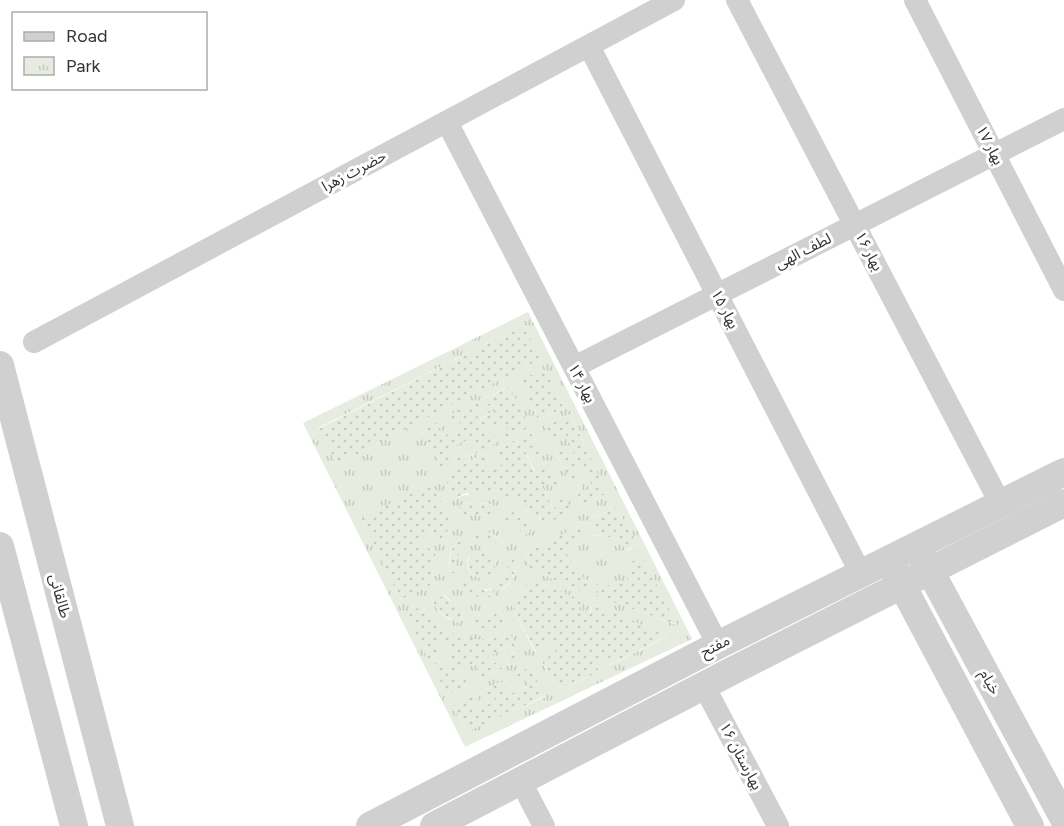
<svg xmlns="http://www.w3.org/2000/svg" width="1064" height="826" viewBox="0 0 1064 826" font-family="Figtree,'Noto Sans Arabic',sans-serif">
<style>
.grass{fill:url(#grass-dots);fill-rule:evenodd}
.park{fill:url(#park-tufts);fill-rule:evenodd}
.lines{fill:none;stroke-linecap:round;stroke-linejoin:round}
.minor{stroke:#d0d0d0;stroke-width:22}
.tertiary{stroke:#d0d0d0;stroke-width:28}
.labels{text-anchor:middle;stroke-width:6;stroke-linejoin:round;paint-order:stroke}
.street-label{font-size:15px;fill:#333;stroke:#fff}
</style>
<defs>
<pattern id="grass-dots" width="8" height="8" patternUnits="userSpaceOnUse" patternTransform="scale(1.5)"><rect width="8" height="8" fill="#e6ecdf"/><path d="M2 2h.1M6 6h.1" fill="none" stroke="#c6cbc0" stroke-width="1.8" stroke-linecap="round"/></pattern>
<pattern id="park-tufts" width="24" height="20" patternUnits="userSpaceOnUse" patternTransform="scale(1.5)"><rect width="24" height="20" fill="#e6ecdf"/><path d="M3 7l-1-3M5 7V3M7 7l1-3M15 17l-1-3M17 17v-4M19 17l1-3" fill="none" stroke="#c6cbc0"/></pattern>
</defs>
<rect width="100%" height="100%" fill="#fff"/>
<!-- grass -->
<g class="grass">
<polygon points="524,325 541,359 337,465 318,429"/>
<polygon points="544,368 564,408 538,420 520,380"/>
<polygon points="510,386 530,427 504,441 499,433 502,421 484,430 494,434 499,442 469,457 465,451 459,453 462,459 442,470 422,430 444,418 447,424 461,428 458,420 451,422 448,416 478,399 482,407 480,419 498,409 488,406 484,399"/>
<polygon points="570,414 607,493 583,506 574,487 580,484 592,487 577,479 570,482 556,452 563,449 565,432 556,436 560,443 553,446 544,426"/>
<polygon points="531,433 542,453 536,456 525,451 534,471 539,462 545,458 560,487 554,491 542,486 553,508 561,504 557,497 564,494 573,511 544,526 540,517 467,493 455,498 443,475 485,453 489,460 481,464 486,473 495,459 491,451"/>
<polygon points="432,482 452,525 440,541 421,543 436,553 432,574 435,583 400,600 361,518"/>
<polygon points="474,503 493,504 490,516 474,515 466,517 457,509 462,504"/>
<path d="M616 507 638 544 627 550 632 561 642 556 678 625 595 596 590 581 584 593 530 569 526 554 532 550 580 525 596 531 589 521ZM586 535C606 535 618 536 628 554Z"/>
<polygon points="506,509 515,513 533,530 522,536 519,530 502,519"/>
<polygon points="484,532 490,533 508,546 502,550 476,541 473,534"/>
<path d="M463 538 467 544 457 572 451 574C448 559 449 546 463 538Z"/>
<circle cx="482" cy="564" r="14"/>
<path d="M513 554C518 568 514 582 501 590L498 584C507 575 509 569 506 557Z"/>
<path d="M463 579 485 591 493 589 496 596C478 601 467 595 455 582Z"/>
<polygon points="528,579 583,600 590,614 593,604 669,635 609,665 604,656 599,672 565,687 558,686 551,679 541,660 555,653 536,652 511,605 523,591"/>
<path d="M444 595 450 601 463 611 460 623C447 619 439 613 432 601Z"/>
<polygon points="421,606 441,627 510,633 523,660 510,666 506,659 513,654 509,646 488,657 501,660 504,668 473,682 470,677 475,664 455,673 465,678 468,685 448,695 431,665 443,659 440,653 428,659 406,614"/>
<polygon points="500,611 505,625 495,628 472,628 473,615 491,616"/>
<polygon points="530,667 545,696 468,733 453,705 476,693 479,700 484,699 481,692 510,676 513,683 508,695 529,685 519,681 516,673"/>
</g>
<!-- park -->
<path class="park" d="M528 312 692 639 465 747 303 423ZM524 325 540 359 337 465 318 428ZM544 369 564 408 538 420 520 380ZM509 386 530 427 504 441 500 434 508 429 503 420 484 430 488 437 494 434 498 442 469 457 465 452 473 447 469 439 447 450 451 457 459 453 462 459 442 469 422 430 444 419 447 424 437 429 442 437 462 428 458 420 451 422 449 416 478 399 481 407 474 411 479 419 498 409 495 403 488 406 484 399ZM570 414 607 493 583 506 574 487 580 484 584 491 593 487 581 465 572 470 577 478 570 481 556 453 563 449 567 457 574 454 565 432 556 436 559 443 553 446 544 426ZM531 433 541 453 536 456 531 447 525 451 535 471 541 468 539 462 545 459 560 487 554 491 550 481 542 486 553 508 561 504 558 497 563 494 572 511 544 525C527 493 486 487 455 498L443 475 485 453 489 460 481 464 486 473 507 462 502 455 495 458 491 451ZM432 483 452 525 440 541 426 534 421 543 436 553 432 574 435 583 400 600 361 518ZM474 503 493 504 490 516 474 515 466 517 457 509 462 504ZM616 507 638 544 627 551C617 535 604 536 587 535L596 532 590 520ZM506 509 515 513 533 530 522 536 514 524 502 519ZM580 525 586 535 577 540 567 554C571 566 578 575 589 581L584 593 530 569 526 554 532 550ZM484 532 491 533 508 546 502 549C495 540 487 536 476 541L473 534ZM463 538 467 544C459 551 454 561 457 572L451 574C447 559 449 546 463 538ZM480 550 492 555 496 563 493 572 485 578C472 579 464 569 469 557ZM512 554C519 567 514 582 502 590L498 584C507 575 509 569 506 557ZM642 556 677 624V625L596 596 600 587 596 584C615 589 639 583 630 558L633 561ZM463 579C471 590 480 591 493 589L495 596C479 601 467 595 456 583ZM528 579 582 600 579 610 589 614 593 604 668 636 610 665 604 656 594 661 599 672 566 687 558 686 551 679 541 661 556 652 550 643 535 652 511 605 523 591ZM445 595 457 608 463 611 460 623C447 620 438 613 432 601ZM421 606C428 613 434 621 441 627 458 640 491 644 510 633L523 660 509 666 506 659 513 655 509 646 488 657 492 664 500 661 504 668 473 682 470 677 479 672 475 664 455 673 459 681 465 678 468 685 448 695 431 665 443 659 448 667 455 663 443 641 435 645 440 653 428 659 407 614ZM500 611 505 625 495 628H472L473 615 491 616ZM530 667 545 697 467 732 453 705 476 693 479 700 469 705 473 712 496 701 493 695 484 699 481 692 510 676 513 683 505 687 508 695 529 685 526 678 519 680 516 673Z"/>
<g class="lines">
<!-- minor -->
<g class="minor">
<polyline points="737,0 1000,503"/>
<polyline points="915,0 1064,290"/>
<polyline points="589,46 860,572"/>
<polyline points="447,122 718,645"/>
<polyline points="34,342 674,0"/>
<polyline points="574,367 1064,119"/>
<polyline points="704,686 778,826"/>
<polyline points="521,782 544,826"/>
</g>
<!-- tertiary -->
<g class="tertiary">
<polyline points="0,365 120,826"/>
<polyline points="0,546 74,826"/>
<polyline points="921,554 1064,819"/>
<polyline points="893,568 1030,826"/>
<polyline points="370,826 718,645 1064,472"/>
<polyline points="434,826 732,671 1064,503"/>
</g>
</g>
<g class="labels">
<!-- street labels -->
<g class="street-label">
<text transform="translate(990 145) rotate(63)" y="5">بهار ۱۷</text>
<text transform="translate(354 171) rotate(-28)" y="5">حضرت زهرا</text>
<text transform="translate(803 251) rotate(-27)" y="5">لطف الهی</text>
<text transform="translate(869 251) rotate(62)" y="5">بهار ۱۶</text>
<text transform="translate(725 309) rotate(63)" y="5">بهار ۱۵</text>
<text transform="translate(582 383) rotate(63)" y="5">بهار ۱۴</text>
<text transform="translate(60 596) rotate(75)" y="5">طالقانی</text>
<text transform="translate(715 646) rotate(-27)" y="5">مفتح</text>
<text transform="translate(990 682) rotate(61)" y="5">خیام</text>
<text transform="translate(741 756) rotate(62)" y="5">بهارستان ۱۶</text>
</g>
</g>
<!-- legend -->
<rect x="12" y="12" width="195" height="78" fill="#ffffff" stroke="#adadad" stroke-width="1.5"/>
<rect x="24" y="32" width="30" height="9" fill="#d0d0d0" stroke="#adadad" stroke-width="1.5"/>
<text x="66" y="42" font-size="18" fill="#333333">Road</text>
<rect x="24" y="57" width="30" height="18" fill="url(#park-tufts)" stroke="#adadad" stroke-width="1.5"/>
<text x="66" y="72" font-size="18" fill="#333333">Park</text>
</svg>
